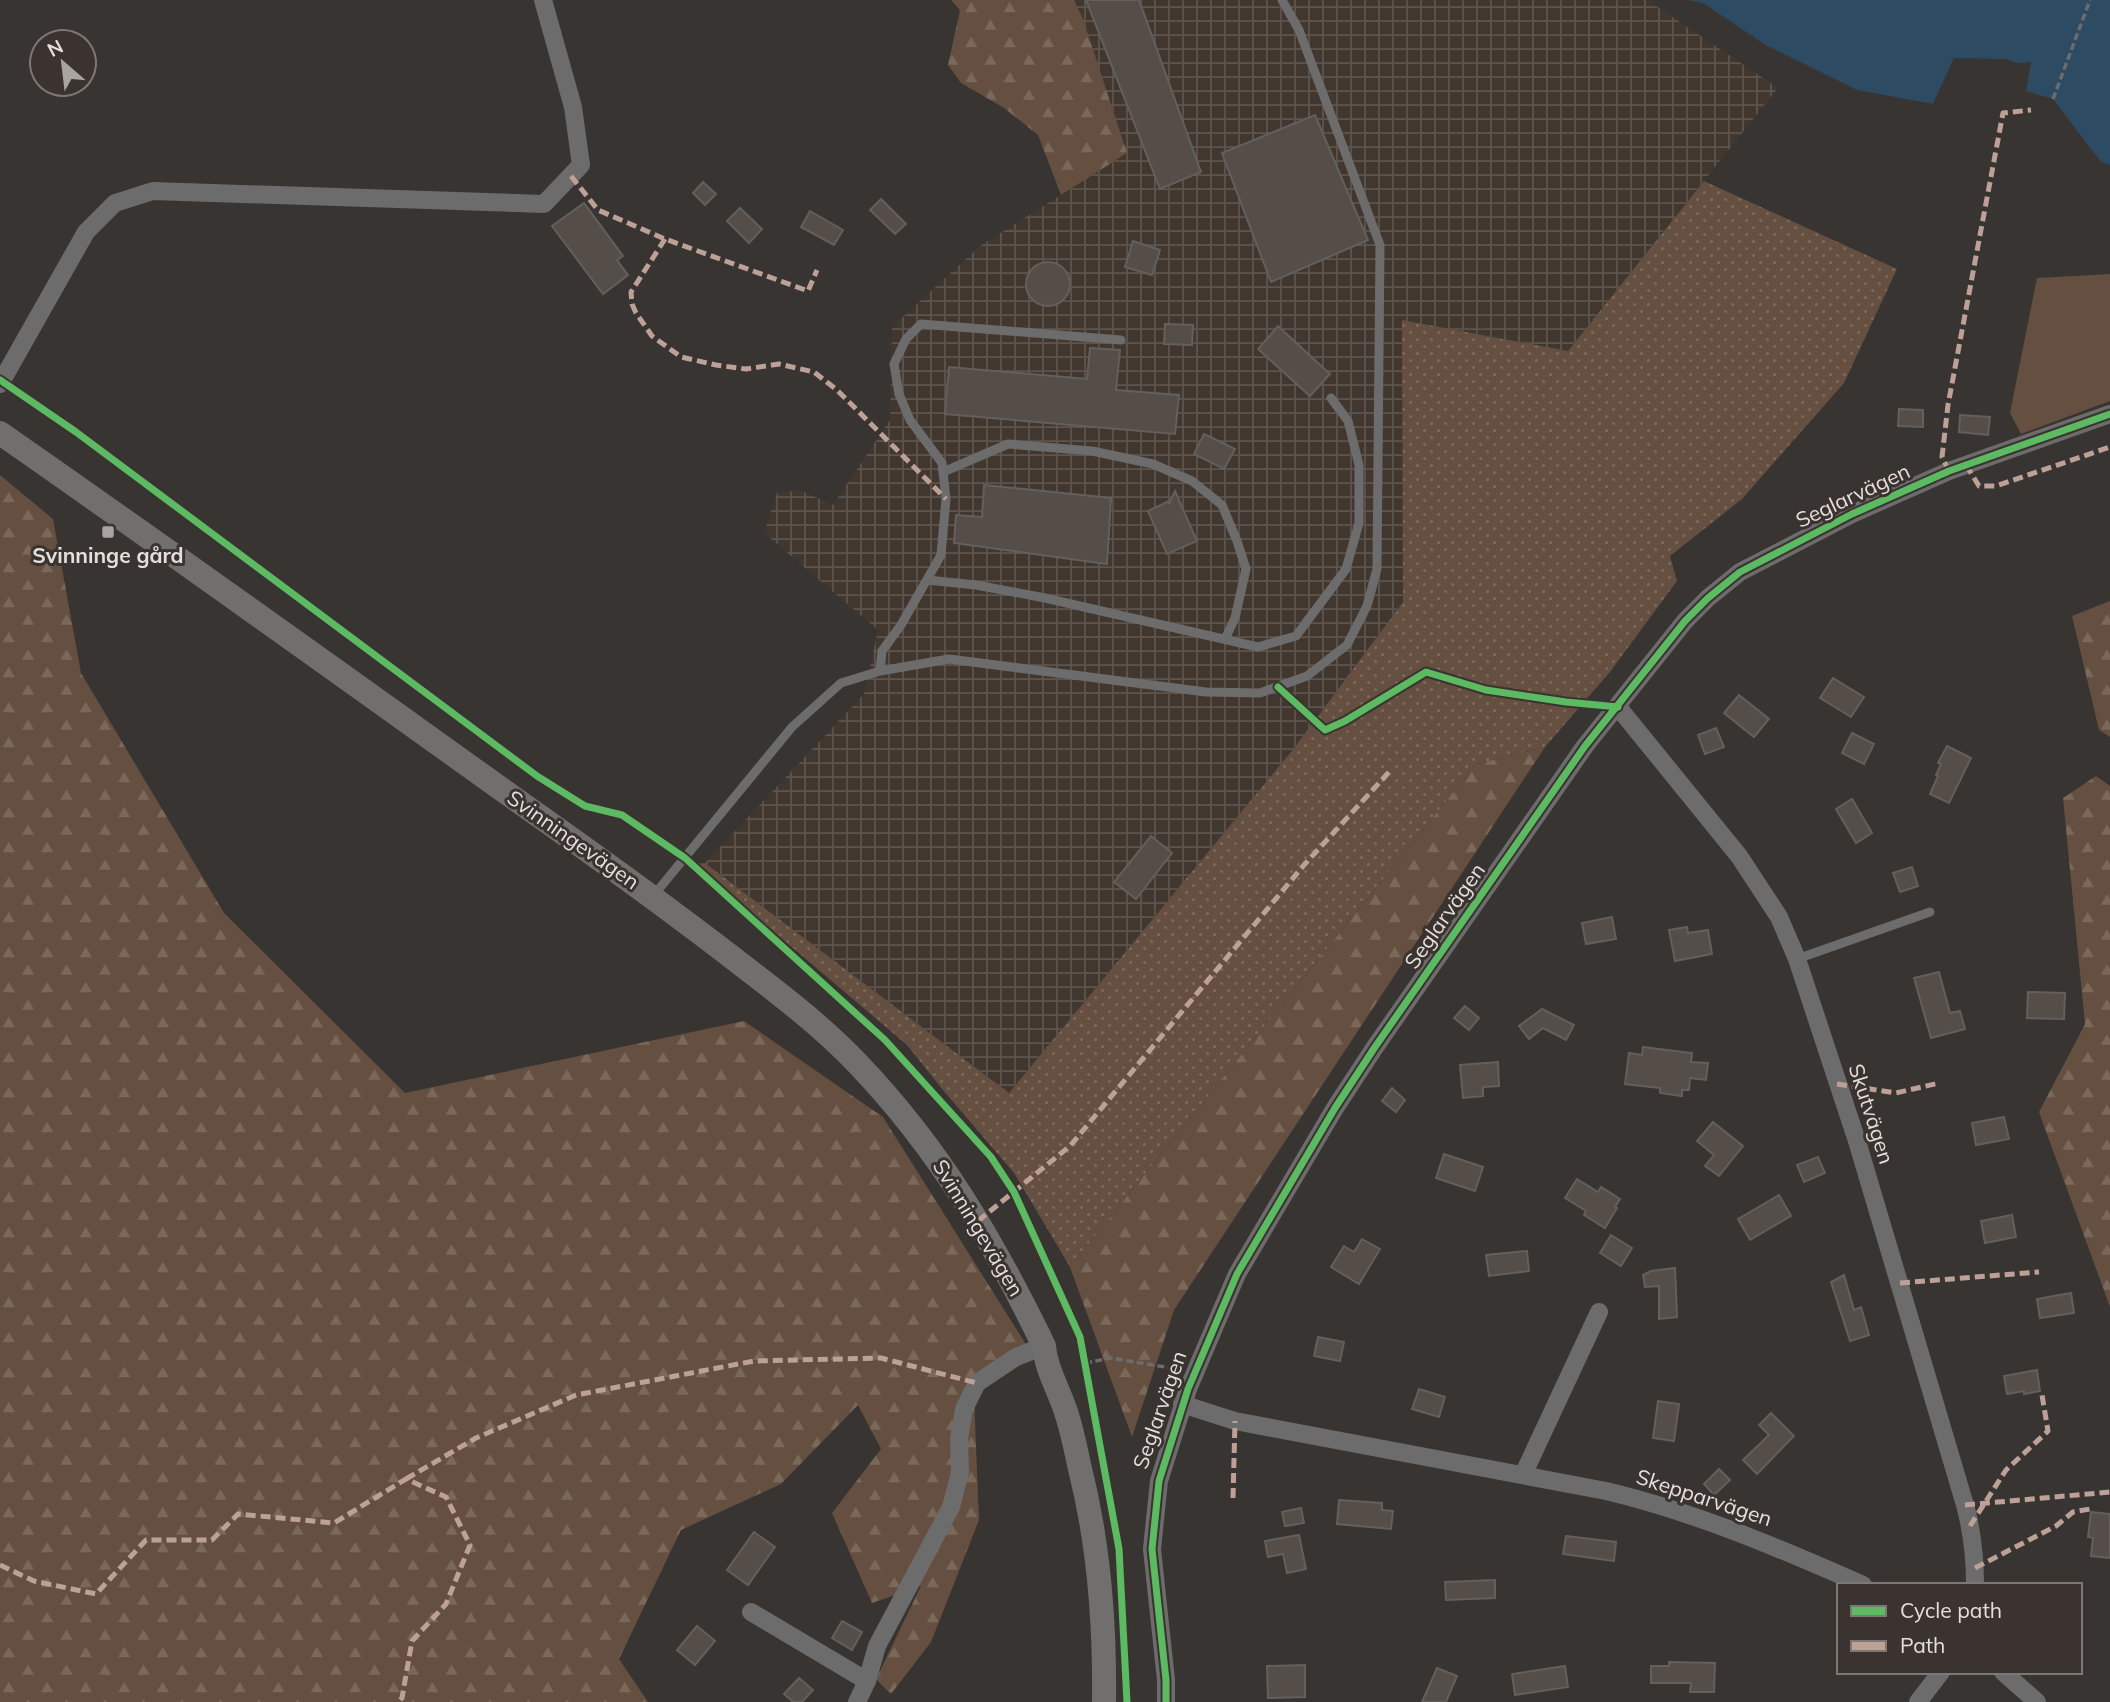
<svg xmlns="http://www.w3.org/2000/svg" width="2110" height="1702" viewBox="0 0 2110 1702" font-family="Mulish,sans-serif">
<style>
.industrial{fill:url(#industrial-grid)}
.grass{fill:url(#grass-dots)}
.forest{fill:url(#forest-firs)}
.park{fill:#644f40}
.water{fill:#2d4b63}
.building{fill:#554d47;stroke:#625f5d;stroke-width:2}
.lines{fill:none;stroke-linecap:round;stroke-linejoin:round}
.path{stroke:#6e6c6b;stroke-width:3.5;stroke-dasharray:7 3.5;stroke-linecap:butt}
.service{stroke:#6d6c6c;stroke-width:9}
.minor{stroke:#6d6c6c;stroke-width:18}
.secondary{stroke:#716f6e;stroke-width:24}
.quiet{stroke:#bda197;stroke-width:5;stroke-dasharray:10 5;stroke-linecap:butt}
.cycleway-casing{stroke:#3a332f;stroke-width:11}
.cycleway{stroke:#5cba63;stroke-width:7}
.poi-dot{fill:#a8a4a1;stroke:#3a332f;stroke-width:2.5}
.labels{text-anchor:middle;stroke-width:6;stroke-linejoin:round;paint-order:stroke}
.street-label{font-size:21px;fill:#e5e0dd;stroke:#3a332f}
.poi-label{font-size:21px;font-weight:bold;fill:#e5e0dd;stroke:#3a332f}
</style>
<defs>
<pattern id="industrial-grid" width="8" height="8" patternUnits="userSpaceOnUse" patternTransform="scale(1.75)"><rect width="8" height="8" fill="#41372f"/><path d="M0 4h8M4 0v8" fill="none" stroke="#5c544d"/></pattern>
<pattern id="grass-dots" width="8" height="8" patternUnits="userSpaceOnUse" patternTransform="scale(1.75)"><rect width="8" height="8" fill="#644f40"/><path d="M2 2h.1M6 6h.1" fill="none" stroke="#7a685b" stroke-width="1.8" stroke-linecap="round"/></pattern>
<pattern id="forest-firs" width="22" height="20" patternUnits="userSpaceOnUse" patternTransform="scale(1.75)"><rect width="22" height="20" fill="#644f40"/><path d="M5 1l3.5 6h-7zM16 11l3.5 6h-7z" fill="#7a685b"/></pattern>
</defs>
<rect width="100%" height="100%" fill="#373432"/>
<!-- industrial -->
<polygon class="industrial" points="1074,0 1647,0 1778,88 1568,351 1402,321 1403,602 1295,747 1009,1093 705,863 864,694 878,630 764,533 777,493 800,490 833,505 890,420 892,327 980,246 1127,153 1083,20"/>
<!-- grass -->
<polygon class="grass" points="1704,181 1897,269 1844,383 1742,499 1670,556 1677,581 1610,672 1545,747 1476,764 1070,1267 1014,1173 943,1090 907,1045 694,864 705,863 1009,1093 1295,747 1403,602 1402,320 1568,351"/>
<!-- forest -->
<g class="forest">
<polygon points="951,0 1074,0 1083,19 1127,153 1061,195 1038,135 1004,108 961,83 948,65 960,10"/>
<polygon points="0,475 53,519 81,673 224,913 405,1093 744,1021 883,1117 1027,1346 974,1397 979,1520 931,1642 891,1694 876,1679 921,1586 872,1603 832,1513 881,1449 858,1405 781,1484 681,1530 619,1659 648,1702 0,1702"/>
<polygon points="2110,601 2110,737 2099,730 2072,616"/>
<polygon points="1545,747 1174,1310 1132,1437 1070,1267 1476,764"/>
<polygon points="2096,776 2110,786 2110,1307 2039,1112 2085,1024 2063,798"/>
</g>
<!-- park -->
<polygon class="park" points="2110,274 2110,401 2021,434 2010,413 2037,278"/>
<!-- water -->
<polygon class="water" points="1688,0 2110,0 2110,165 2101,162 2053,99 2026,91 2031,62 2018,63 2006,59 1954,58 1933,104 1857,90 1764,44 1703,3"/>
<!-- building -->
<g class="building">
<polygon points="1086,0 1139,0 1201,172 1160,189"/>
<polygon points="1315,115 1368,240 1271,282 1222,153"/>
<polygon points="703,182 716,194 705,205 693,193"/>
<polygon points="881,199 906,224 895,234 870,210"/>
<polygon points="584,203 623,256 617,260 628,275 603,294 552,226"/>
<polygon points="740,208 762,229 749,243 727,221"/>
<polygon points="810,211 843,230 834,245 801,227"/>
<polygon points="1133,241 1160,250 1152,275 1125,267"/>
<circle cx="1048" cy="284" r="22"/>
<polygon points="1165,324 1193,325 1192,345 1164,344"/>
<polygon points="1278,326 1330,374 1310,396 1258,349"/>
<polygon points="1090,348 1120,350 1116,390 1179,395 1175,434 945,414 949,367 1087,379"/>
<polygon points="1899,409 1923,410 1923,427 1898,426"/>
<polygon points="1960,415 1990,417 1988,435 1959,432"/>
<polygon points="1204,434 1235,449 1224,469 1194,454"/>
<polygon points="984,485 1111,498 1107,564 954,543 956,515 982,517"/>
<polygon points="1175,491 1197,541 1167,554 1148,511 1169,501 1169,504"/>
<polygon points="1833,678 1864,697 1851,717 1820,698"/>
<polygon points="1739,695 1769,719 1754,737 1724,713"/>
<polygon points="1716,728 1724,747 1705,754 1698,735"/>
<polygon points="1852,733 1874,744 1864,764 1842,753"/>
<polygon points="1947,746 1971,758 1949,803 1930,794 1938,776 1936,775 1941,764 1938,763"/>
<polygon points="1852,799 1872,833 1856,843 1836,809"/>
<polygon points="1151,836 1172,853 1136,899 1114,882"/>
<polygon points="1912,867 1918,886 1900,892 1893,873"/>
<polygon points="1612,917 1616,939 1586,944 1582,923"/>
<polygon points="1687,927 1688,933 1708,930 1712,954 1675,961 1669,930"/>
<polygon points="1939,972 1950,1013 1960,1011 1965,1029 1931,1038 1914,978"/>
<polygon points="2028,992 2065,993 2064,1019 2027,1018"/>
<polygon points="1465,1006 1479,1018 1469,1030 1454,1018"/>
<polygon points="1542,1009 1574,1025 1566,1040 1543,1028 1529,1039 1519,1026"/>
<polygon points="1643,1047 1692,1053 1691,1062 1708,1063 1706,1080 1690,1078 1689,1090 1682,1090 1682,1096 1660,1093 1660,1088 1625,1084 1629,1053 1642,1055"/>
<polygon points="1498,1062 1499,1086 1483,1087 1483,1096 1463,1098 1460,1065"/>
<polygon points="1392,1088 1405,1100 1396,1112 1382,1101"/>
<polygon points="2004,1117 2009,1139 1976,1145 1972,1123"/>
<polygon points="1713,1122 1743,1146 1719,1176 1705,1166 1714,1155 1697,1141"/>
<polygon points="1444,1154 1483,1167 1475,1191 1436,1178"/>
<polygon points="1818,1157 1825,1173 1804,1182 1797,1165"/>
<polygon points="1577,1179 1598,1192 1601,1187 1620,1199 1615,1207 1617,1208 1605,1228 1584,1215 1586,1211 1565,1198"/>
<polygon points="1779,1195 1791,1216 1750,1240 1738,1219"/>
<polygon points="2012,1215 2016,1237 1985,1243 1981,1221"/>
<polygon points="1611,1235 1632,1248 1621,1266 1600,1253"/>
<polygon points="1362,1239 1380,1249 1359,1284 1331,1267 1344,1246 1354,1252"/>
<polygon points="1527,1251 1529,1271 1489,1276 1486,1255"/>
<polygon points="1675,1268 1677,1317 1659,1319 1659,1286 1645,1287 1643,1275 1651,1271"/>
<polygon points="1844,1275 1854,1310 1861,1307 1869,1335 1850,1341 1831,1282"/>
<polygon points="2071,1293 2074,1313 2040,1318 2037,1299"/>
<polygon points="1318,1337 1344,1342 1340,1361 1314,1356"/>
<polygon points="2037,1370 2040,1391 2024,1394 2024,1391 2007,1394 2004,1376"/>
<polygon points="1419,1389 1445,1397 1439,1417 1412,1409"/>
<polygon points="1658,1401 1679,1404 1674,1441 1653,1438"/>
<polygon points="1771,1413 1794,1436 1757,1474 1743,1460 1769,1435 1759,1425"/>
<polygon points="1719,1469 1730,1480 1714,1495 1704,1484"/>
<polygon points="1339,1500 1382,1503 1382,1510 1393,1511 1391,1529 1337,1524"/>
<polygon points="1301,1508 1304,1523 1285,1526 1282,1512"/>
<polygon points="2091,1512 2110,1514 2110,1558 2091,1556 2093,1538 2088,1537"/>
<polygon points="754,1532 775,1547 748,1585 727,1570"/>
<polygon points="1299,1535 1306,1569 1287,1573 1283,1554 1268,1557 1265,1541"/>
<polygon points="1566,1536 1616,1542 1614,1561 1563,1554"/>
<polygon points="1495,1580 1495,1598 1446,1600 1445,1582"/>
<polygon points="842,1621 862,1632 852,1650 832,1638"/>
<polygon points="697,1626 715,1641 695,1665 677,1650"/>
<polygon points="1669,1662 1715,1663 1714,1692 1690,1692 1691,1683 1651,1683 1651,1666 1669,1666"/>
<polygon points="1305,1665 1305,1697 1268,1698 1267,1666"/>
<polygon points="1565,1666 1568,1687 1515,1695 1512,1674"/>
<polygon points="1437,1668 1457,1676 1446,1702 1422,1702"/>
<polygon points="799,1678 813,1690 802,1702 793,1702 784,1694"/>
</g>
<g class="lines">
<!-- path -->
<g class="path">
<polyline points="2053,99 2090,0"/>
<polyline points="1085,1363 1111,1358 1171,1368 1175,1373"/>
</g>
<!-- service -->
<g class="service">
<polyline points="943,472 1008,444 1092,451 1153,464 1192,481 1222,505 1237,541 1246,569 1235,618 1225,639"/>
<polyline points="927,580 976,585 1045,598 1258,647 1296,636 1346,569 1359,523 1359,465 1348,421 1331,398"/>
<polyline points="880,671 882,651 901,625 941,555 946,499 942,463 910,420 899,394 894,364 906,339 921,324 1121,340"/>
<polyline points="654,895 792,727 841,683 880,671 949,659 1206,692 1260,693 1307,676 1347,645 1367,606 1377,569 1380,245 1299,30 1282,0"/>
<polyline points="1797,959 1930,912"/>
</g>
<!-- minor -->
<g class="minor">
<polyline points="0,384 86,232 115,203 153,191 544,204 581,165 573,107 543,0"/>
<path d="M1618 707 1739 856 1779 917 1797 959 1857 1141 1965 1505C1972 1531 1975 1558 1975 1585"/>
<path d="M1182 1404 1235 1421 1606 1491C1695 1512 1779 1548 1863 1585"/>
<polyline points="1523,1475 1599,1312"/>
<polyline points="751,1612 867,1681"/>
<polyline points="2003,1672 2037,1702"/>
<polyline points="857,1702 867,1681 877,1646 951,1507 960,1472 959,1439 964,1409 977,1383 1016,1357 1044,1346"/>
<polyline points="1166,1702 1166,1680 1152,1549 1159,1481 1188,1389 1237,1274 1335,1108 1375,1047 1585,746 1685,621 1708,598 1740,572 1852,514 1949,471 2110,414"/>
<polyline points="1918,1702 1941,1672"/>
</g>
<!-- secondary -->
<path class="secondary" d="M0 433C174 554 346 678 518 801 589 851 660 902 729 955 774 990 819 1023 858 1064 940 1150 993 1241 1044 1346 1046 1369 1059 1390 1066 1412 1072 1430 1076 1450 1080 1469 1099 1544 1105 1624 1104 1702"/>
<!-- quiet -->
<g class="quiet">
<polyline points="571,176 598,210 665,239 808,291 817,270"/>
<polyline points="665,239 631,292 632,304 636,313 652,336 681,357 716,365 746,369 779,364 814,372 837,390 946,499"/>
<polyline points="1966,465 1979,486 1996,486 2110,447"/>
<polyline points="1949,471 1942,457 1948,405 2003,113 2031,110"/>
<polyline points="1837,1084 1896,1093 1939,1083"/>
<polyline points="978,1221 1070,1146 1304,865 1390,771"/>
<polyline points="1900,1283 2039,1272"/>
<polyline points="406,1479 476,1438 576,1395 754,1361 881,1358 977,1383"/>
<polyline points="1233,1498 1235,1421"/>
<polyline points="1965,1505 2110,1492"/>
<polyline points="1970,1526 2006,1470 2048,1431 2042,1395"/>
<polyline points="0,1565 34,1581 96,1594 146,1540 212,1540 238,1514 334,1523 406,1479 446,1497 470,1545 446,1604 412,1641 402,1698 398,1702"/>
<polyline points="1975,1568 2056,1526 2073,1512 2090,1509"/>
</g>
<!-- cycleway casing -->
<g class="cycleway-casing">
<g id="cycleway">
<polyline points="0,380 76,432 537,776 585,806 622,815 685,858 885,1040 991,1157 1014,1192 1080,1337 1119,1549 1127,1702"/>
<polyline points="1278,687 1325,730 1345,721 1426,672 1486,690 1566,702 1618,707"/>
<polyline points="1166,1702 1166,1680 1152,1549 1159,1481 1188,1389 1237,1274 1335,1108 1375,1047 1585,746 1685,621 1708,598 1740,572 1852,514 1949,471 2110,414"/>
</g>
</g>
<!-- cycleway -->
<use href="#cycleway" class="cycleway"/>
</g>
<!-- markers -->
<rect class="poi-dot" x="101" y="525" width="14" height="14" rx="3.5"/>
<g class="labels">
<!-- street labels -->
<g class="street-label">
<text transform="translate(1853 496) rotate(-25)" y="7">Seglarvägen</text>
<text transform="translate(573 840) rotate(35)" y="7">Svinningevägen</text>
<text transform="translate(1445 916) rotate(-55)" y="7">Seglarvägen</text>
<text transform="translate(1871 1114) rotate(72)" y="7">Skutvägen</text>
<text transform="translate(978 1228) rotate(59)" y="7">Svinningevägen</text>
<text transform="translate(1160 1410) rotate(-71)" y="7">Seglarvägen</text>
<text transform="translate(1704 1498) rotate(18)" y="7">Skepparvägen</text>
</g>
<!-- poi labels -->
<g class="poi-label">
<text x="108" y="563">Svinninge gård</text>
</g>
</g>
<!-- legend -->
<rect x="1837" y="1583" width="245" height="91" fill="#3a332f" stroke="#7e7875" stroke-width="2"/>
<rect x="1851" y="1606" width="35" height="10" fill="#5cba63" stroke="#7e7875" stroke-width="2"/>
<text x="1900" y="1618" font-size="21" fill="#e5e0dd">Cycle path</text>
<rect x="1851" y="1641" width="35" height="10" fill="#bda197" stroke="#7e7875" stroke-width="2"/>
<text x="1900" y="1653" font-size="21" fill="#e5e0dd">Path</text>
<!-- north arrow -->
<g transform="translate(63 63) rotate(332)"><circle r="33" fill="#3a332f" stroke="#7e7875" stroke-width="2"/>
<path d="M0-5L12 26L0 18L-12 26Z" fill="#a8a4a1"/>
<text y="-10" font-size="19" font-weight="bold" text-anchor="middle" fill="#e5e0dd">N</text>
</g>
</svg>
